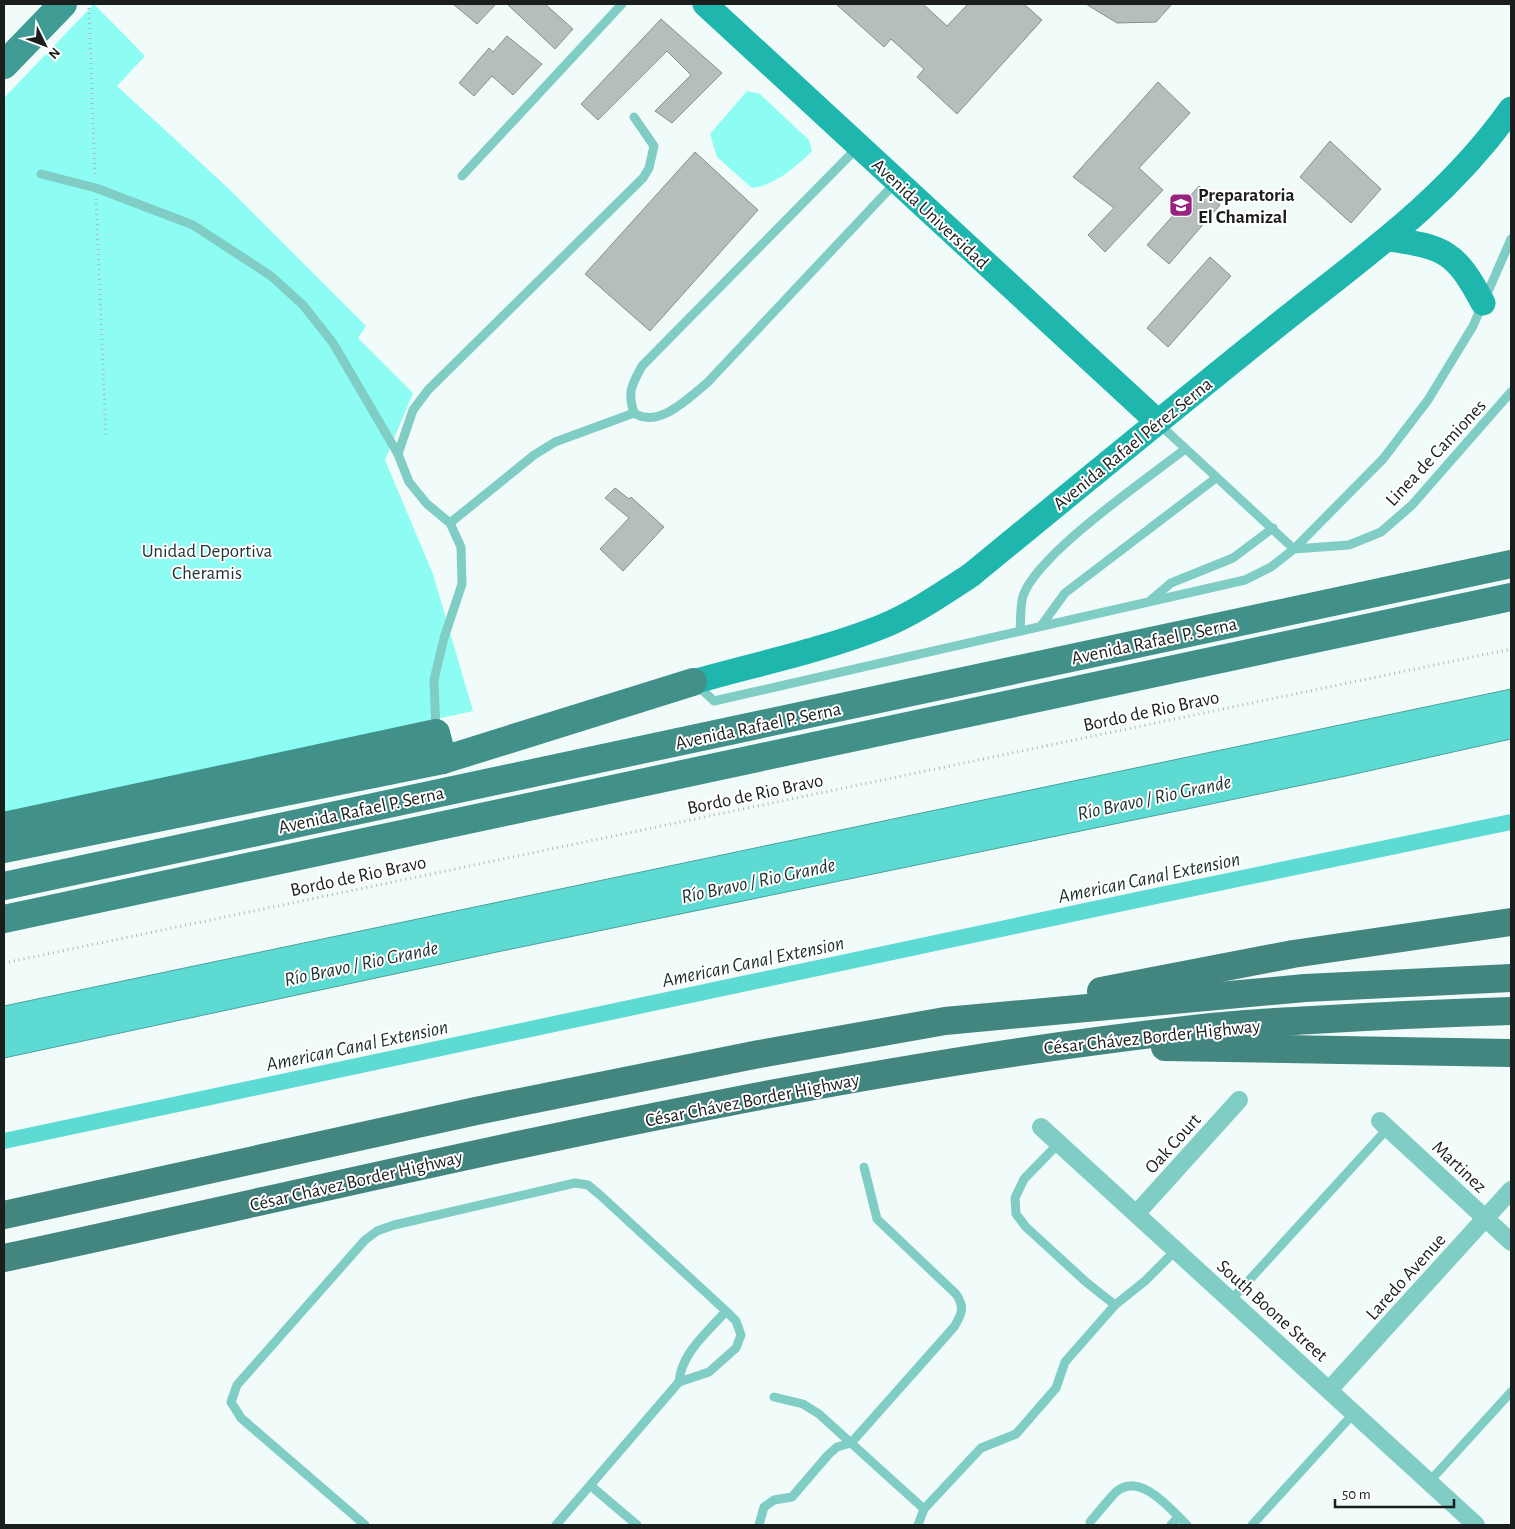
<svg xmlns="http://www.w3.org/2000/svg" width="1515" height="1529" viewBox="0 0 1515 1529" font-family="'Alegreya Sans',sans-serif">
<style>
.green{fill:#8dfdf4}
.water{fill:#5ddbd2;stroke:#49a29c}
.lines{fill:none;stroke-linecap:round;stroke-linejoin:round}
.canal{stroke:#5ddbd2;stroke-width:16}
.building{fill:#b5bebd;stroke:#87908e}
.path{stroke:#b0b8b7;stroke-width:3;stroke-dasharray:1 4;stroke-linecap:butt}
.service{stroke:#80cdc6;stroke-width:9}
.minor{stroke:#80cdc6;stroke-width:18}
.secondary{stroke:#1fb6ad;stroke-width:25}
.primary{stroke:#3f9c95;stroke-width:28}
.trunk{stroke:#41918a;stroke-width:28}
.motorway{stroke:#438680;stroke-width:28}
.labels{text-anchor:middle;stroke-width:4;stroke-linejoin:round;paint-order:stroke}
.poi-label{font-size:19px;font-weight:bold;fill:#1a1e1d;stroke:#fff;text-anchor:start}
.street-label{font-size:19px;fill:#1a1e1d;stroke:#fff}
.park-label{font-size:19px;fill:#213735;stroke:#fff}
.water-label{font-size:20px;font-style:italic;fill:#1a302e;stroke:#fff}
</style>
<rect width="100%" height="100%" fill="#f1fbfa"/>
<!-- green -->
<g class="green">
<polygon points="94,4 145,56 117,86 227,187 366,326 358,338 413,393 385,460 433,574 473,711 4,813 4,98"/>
<path d="M747 91 760 94 809 140 812 151C797 166 774 186 752 188L717 157 710 134Z"/>
</g>
<!-- water -->
<polygon class="water" points="1511,689 1511,739 1346,776 497,952 4,1058 4,1006"/>
<g class="lines">
<!-- canal -->
<path class="canal" d="M4 1141C507 1037 1008 925 1511 822"/>
</g>
<!-- building -->
<g class="building">
<polygon points="453,4 496,4 477,24"/>
<polygon points="507,4 545,4 573,29 555,49"/>
<polygon points="836,4 923,4 947,26 968,4 1024,4 1042,20 957,114 917,77 924,69 891,39 884,47"/>
<polygon points="1086,4 1172,4 1156,22 1117,23"/>
<polygon points="661,19 722,73 672,123 655,111 691,75 667,51 598,120 581,104"/>
<polygon points="507,36 542,64 513,95 492,76 474,96 459,83 489,48 493,52"/>
<polygon points="1158,82 1190,113 1139,168 1163,190 1105,252 1088,235 1114,208 1073,177"/>
<polygon points="1330,141 1381,189 1351,223 1300,177"/>
<polygon points="695,152 758,210 650,331 585,274"/>
<polygon points="1199,186 1220,205 1169,264 1147,245"/>
<polygon points="1210,257 1231,276 1168,347 1147,328"/>
<polygon points="615,488 629,499 631,497 664,527 623,571 600,549 629,518 605,498"/>
</g>
<g class="lines">
<!-- path -->
<g class="path">
<polyline points="86,4 89,8 95,178"/>
<polyline points="96,199 106,437"/>
<polyline points="4,963 1511,649"/>
</g>
<!-- service -->
<g class="service">
<path d="M858 147 642 366C632 385 627 391 634 413 659 429 688 398 707 383L896 182"/>
<polyline points="41,174 96,188 193,225 271,276 303,305 333,343 398,454 409,482 427,504 450,523 461,547 462,584 444,638 434,680 436,732"/>
<polyline points="462,176 622,4"/>
<polyline points="1159,424 1294,549 1349,545 1381,532 1412,505 1511,392"/>
<polyline points="398,454 413,410 428,390 643,178 649,168 654,146 634,117"/>
<polyline points="450,523 534,455 555,442 634,413"/>
<polyline points="1151,600 1171,583 1233,558 1273,528"/>
<polyline points="1041,626 1065,593 1216,478"/>
<path d="M1020 631C1021 620 1020 606 1023 596 1038 553 1146 480 1185 449"/>
<polyline points="697,685 714,701 1245,580 1271,567 1294,549 1383,459 1428,400 1473,326 1511,239"/>
<polyline points="1059,1143 1024,1179 1015,1198 1016,1214 1026,1227 1086,1282 1115,1305 1145,1281 1176,1250"/>
<polyline points="1231,1300 1388,1128"/>
<path d="M774 1397 803 1404 819 1414 851 1443 954 1327C962 1314 965 1307 956 1294L877 1219 864 1167"/>
<polyline points="1429,1482 1511,1392"/>
<polyline points="591,1486 637,1525"/>
<path d="M1090 1522C1099 1512 1107 1501 1116 1492 1140 1471 1171 1510 1187 1525"/>
<path d="M365 1525 241 1418 231 1402 237 1385 365 1240 377 1231 394 1225 575 1183 588 1185 600 1195 726 1311 736 1321 741 1335 736 1348 709 1372 679 1382C681 1353 708 1332 726 1311"/>
<polyline points="556,1525 679,1382"/>
<polyline points="759,1525 764,1507 774,1500 792,1497 828,1455 837,1447 851,1443 924,1509 981,1448 1016,1434 1056,1388 1065,1362 1115,1305"/>
<polyline points="918,1525 924,1509"/>
<polyline points="1171,1525 1178,1517"/>
<polyline points="1252,1525 1354,1413"/>
</g>
<!-- minor -->
<g class="minor">
<polyline points="1380,1121 1511,1242"/>
<polyline points="1041,1127 1476,1525"/>
<polyline points="1136,1214 1239,1100"/>
<polyline points="1329,1390 1511,1190"/>
</g>
<!-- secondary -->
<g class="secondary">
<polyline points="705,4 1158,422"/>
<path d="M1389 239C1445 247 1456 252 1483 303"/>
<path d="M693 682C756 664 821 651 881 627 913 614 942 594 971 575 1071 493 1172 410 1273 329 1360 259 1445 202 1511 109"/>
</g>
<!-- primary -->
<polyline class="primary" points="4,65 63,4"/>
<!-- trunk -->
<g class="trunk">
<polyline points="4,826 436,733 443,760"/>
<polyline points="4,849 443,760 693,682"/>
<polyline points="4,886 1511,564"/>
<polyline points="4,919 1511,597"/>
</g>
<!-- motorway -->
<g class="motorway">
<polyline points="1101,991 1293,954 1511,922"/>
<polyline points="1165,1047 1511,1053"/>
<polyline points="4,1215 476,1111 759,1054 945,1021 1305,988 1511,978"/>
<path d="M4 1258C404 1172 804 1071 1212 1027 1245 1023 1278 1022 1312 1020 1378 1016 1445 1013 1511 1011"/>
</g>
</g>
<!-- icons -->
<defs>
<g id="school-square" transform="scale(1.25)"><rect x="-9" y="-9" width="18" height="18" rx="4" fill="#98237f" stroke="#fff"/><path d="M0-5L7-2L0 1L-7-2ZM-4 1L0 2.5L4 1V4Q0 6-4 4Z" fill="#fff"/></g>
</defs>
<g fill-rule="evenodd">
<use href="#school-square" x="1181" y="205"/>
</g>
<g class="labels">
<!-- poi labels -->
<g class="poi-label">
<text x="1198" y="201">Preparatoria<tspan x="1198" dy="22">El Chamizal</tspan></text>
</g>
<!-- street labels -->
<g class="street-label">
<text transform="translate(931 213) rotate(43)" y="7">Avenida Universidad</text>
<text transform="translate(1132 443) rotate(-39)" y="7">Avenida Rafael Pérez Serna</text>
<text transform="translate(1435 452) rotate(-47)" y="7">Linea de Camiones</text>
<text transform="translate(1154 640) rotate(-12)" y="7">Avenida Rafael P. Serna</text>
<text transform="translate(1151 710) rotate(-12)" y="7">Bordo de Rio Bravo</text>
<text transform="translate(758 725) rotate(-12)" y="7">Avenida Rafael P. Serna</text>
<text transform="translate(755 793) rotate(-12)" y="7">Bordo de Rio Bravo</text>
<text transform="translate(361 809) rotate(-12)" y="7">Avenida Rafael P. Serna</text>
<text transform="translate(358 875) rotate(-12)" y="7">Bordo de Rio Bravo</text>
<text transform="translate(1152 1036) rotate(-6)" y="7">César Chávez Border Highway</text>
<text transform="translate(752 1099) rotate(-11)" y="7">César Chávez Border Highway</text>
<text transform="translate(1172 1143) rotate(-48)" y="7">Oak Court</text>
<text transform="translate(1460 1166) rotate(43)" y="7">Martinez</text>
<text transform="translate(356 1180) rotate(-13)" y="7">César Chávez Border Highway</text>
<text transform="translate(1405 1276) rotate(-48)" y="7">Laredo Avenue</text>
<text transform="translate(1273 1310) rotate(42)" y="7">South Boone Street</text>
</g>
<!-- park labels -->
<g class="park-label">
<text x="207" y="557">Unidad Deportiva<tspan x="207" dy="22">Cheramis</tspan></text>
</g>
<!-- water labels -->
<g class="water-label">
<text transform="translate(1154 797) rotate(-12)" y="7">Río Bravo / Rio Grande</text>
<text transform="translate(1149 877) rotate(-12)" y="7">American Canal Extension</text>
<text transform="translate(758 880) rotate(-12)" y="7">Río Bravo / Rio Grande</text>
<text transform="translate(753 961) rotate(-12)" y="7">American Canal Extension</text>
<text transform="translate(361 963) rotate(-12)" y="7">Río Bravo / Rio Grande</text>
<text transform="translate(357 1045) rotate(-12)" y="7">American Canal Extension</text>
</g>
</g>
<!-- border -->
<rect width="1515" height="1529" fill="none" stroke="#1a1e1d" stroke-width="10"/>
<!-- north arrow -->
<g transform="translate(45 45) rotate(132)" stroke="#ffffff" stroke-width="4" paint-order="stroke">
<path d="M0-4L9 19L0 12L-9 19Z" fill="#1a1e1d"/>
<text y="-8" font-size="14" font-weight="bold" text-anchor="middle" fill="#1a1e1d">N</text>
</g>
<!-- scale -->
<path d="M1335 1499v8h119v-8" fill="none" stroke="#1a1e1d" stroke-width="2.5"/>
<text x="1342" y="1499" font-size="15" fill="#1a1e1d" stroke="#ffffff" stroke-width="4" paint-order="stroke">50 m</text>
</svg>
